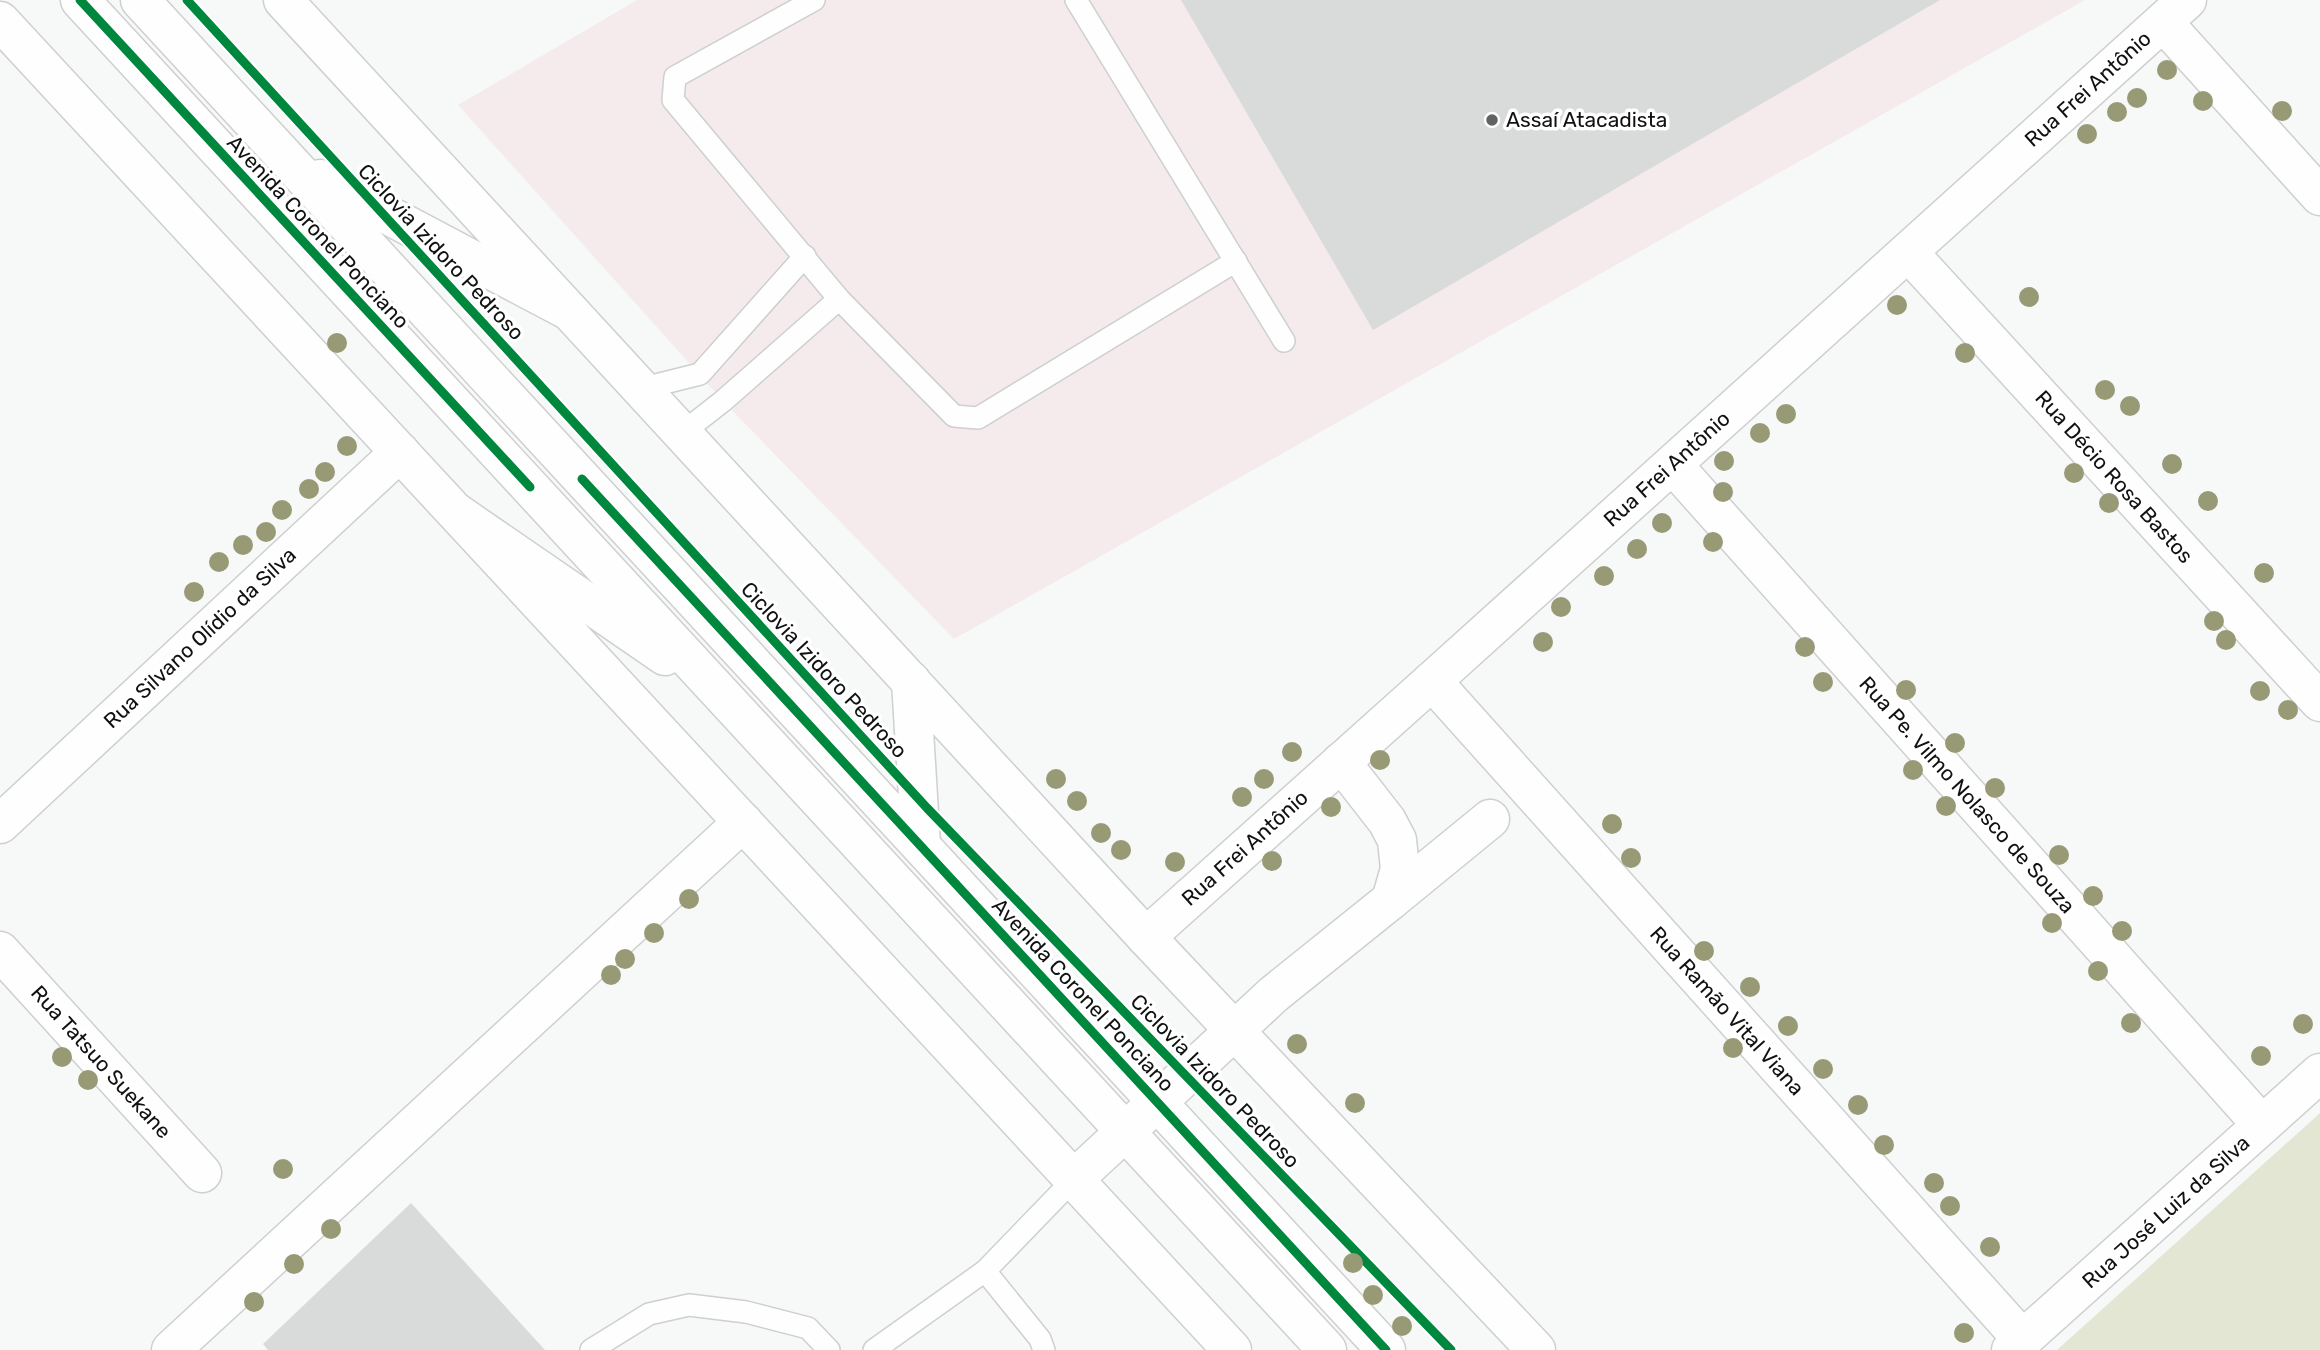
<svg xmlns="http://www.w3.org/2000/svg" width="2320" height="1350" viewBox="0 0 2320 1350" font-family="Rubik,sans-serif">
<style>
.commercial{fill:#f5ebed}
.green{fill:#e3e6d2}
.building{fill:#d9dada}
.lines{fill:none;stroke-linecap:round;stroke-linejoin:round}
.lane-casing{stroke:#cecfcf;stroke-width:24}
.street-casing{stroke:#cecfcf;stroke-width:41}
.secondary-casing{stroke:#cecfcf;stroke-width:41}
.primary-casing{stroke:#cecfcf;stroke-width:41}
.lane{stroke:#fefefe;stroke-width:21}
.street{stroke:#fefefe;stroke-width:38}
.secondary{stroke:#fefefe;stroke-width:38}
.primary{stroke:#fefefe;stroke-width:38}
.cycleway-casing{stroke:#fff;stroke-width:13}
.cycleway{stroke:#00873e;stroke-width:9}
.tree{fill:#989a76}
.poi-dot{fill:#616262;stroke:#fff;stroke-width:2.5}
.labels{text-anchor:middle;stroke-width:7;stroke-linejoin:round;paint-order:stroke}
.street-label{font-size:21px;fill:#101111;stroke:#fff}
.poi-label{font-size:21px;fill:#101111;stroke:#fff;text-anchor:start}
</style>
<rect width="100%" height="100%" fill="#f7f8f8"/>
<!-- commercial -->
<polygon class="commercial" points="637,0 2085,0 954,639 723,401 458,105"/>
<!-- green -->
<polygon class="green" points="2320,1113 2320,1350 2057,1350"/>
<!-- building -->
<g class="building">
<polygon points="1181,0 1940,0 1373,330"/>
<polygon points="411,1203 545,1350 268,1350 263,1344"/>
</g>
<g class="lines">
<!-- lane casing -->
<g class="lane-casing">
<g id="lane">
<polyline points="814,0 675,77 673,100 839,299 954,416 978,418 1236,261"/>
<polyline points="1076,0 1284,341"/>
<polyline points="640,389 700,374 805,256"/>
<polyline points="682,433 723,401 839,299"/>
<polyline points="985,1271 1040,1339 1044,1350"/>
<polyline points="591,1350 649,1314 689,1305 746,1312 808,1328 829,1350"/>
<polyline points="874,1350 985,1271 1074,1179"/>
</g>
</g>
<!-- street casing -->
<g class="street-casing">
<g id="street">
<polyline points="2163,22 2320,196"/>
<polyline points="1908,252 2320,702"/>
<polyline points="1673,465 2262,1125"/>
<polyline points="1432,681 2023,1340"/>
<polyline points="0,824 400,452"/>
<polyline points="1391,900 1490,819"/>
<polyline points="0,951 202,1173"/>
<polyline points="1074,1179 1274,994 1391,900 1400,869 1397,840 1387,821 1341,762"/>
<polyline points="171,1350 743,822"/>
<polyline points="2011,1350 2320,1073"/>
</g>
</g>
<!-- secondary casing -->
<g class="secondary-casing">
<g id="secondary">
<polyline points="283,0 1146,937 1536,1350"/>
<polyline points="0,21 1232,1350"/>
<polyline points="1146,937 1432,681 2187,0"/>
</g>
</g>
<!-- primary casing -->
<g class="primary-casing">
<g id="primary">
<polyline points="80,0 1327,1350"/>
<polyline points="140,0 1386,1350"/>
<polyline points="320,179 569,311"/>
<polyline points="457,513 665,656"/>
<polyline points="911,681 921,846"/>
</g>
</g>
<!-- lane -->
<use href="#lane" class="lane"/>
<!-- street -->
<use href="#street" class="street"/>
<!-- secondary -->
<use href="#secondary" class="secondary"/>
<!-- primary -->
<use href="#primary" class="primary"/>
<!-- cycleway casing -->
<g class="cycleway-casing">
<g id="cycleway">
<polyline points="80,0 530,487"/>
<polyline points="187,0 927,808 1451,1350"/>
<polyline points="582,479 1386,1350"/>
</g>
</g>
<!-- cycleway -->
<use href="#cycleway" class="cycleway"/>
</g>
<!-- trees -->
<g class="tree">
<circle cx="2167" cy="70" r="10"/>
<circle cx="2137" cy="98" r="10"/>
<circle cx="2203" cy="101" r="10"/>
<circle cx="2282" cy="111" r="10"/>
<circle cx="2117" cy="112" r="10"/>
<circle cx="2087" cy="134" r="10"/>
<circle cx="2029" cy="297" r="10"/>
<circle cx="1897" cy="305" r="10"/>
<circle cx="337" cy="343" r="10"/>
<circle cx="1965" cy="353" r="10"/>
<circle cx="2105" cy="390" r="10"/>
<circle cx="2130" cy="406" r="10"/>
<circle cx="1786" cy="414" r="10"/>
<circle cx="1760" cy="433" r="10"/>
<circle cx="347" cy="446" r="10"/>
<circle cx="1724" cy="461" r="10"/>
<circle cx="2172" cy="464" r="10"/>
<circle cx="325" cy="472" r="10"/>
<circle cx="2074" cy="473" r="10"/>
<circle cx="309" cy="489" r="10"/>
<circle cx="1723" cy="492" r="10"/>
<circle cx="2208" cy="501" r="10"/>
<circle cx="2109" cy="503" r="10"/>
<circle cx="282" cy="510" r="10"/>
<circle cx="1662" cy="523" r="10"/>
<circle cx="266" cy="532" r="10"/>
<circle cx="1713" cy="542" r="10"/>
<circle cx="243" cy="545" r="10"/>
<circle cx="1637" cy="549" r="10"/>
<circle cx="219" cy="562" r="10"/>
<circle cx="2264" cy="573" r="10"/>
<circle cx="1604" cy="576" r="10"/>
<circle cx="194" cy="592" r="10"/>
<circle cx="1561" cy="607" r="10"/>
<circle cx="2214" cy="621" r="10"/>
<circle cx="2226" cy="640" r="10"/>
<circle cx="1543" cy="642" r="10"/>
<circle cx="1805" cy="647" r="10"/>
<circle cx="1823" cy="682" r="10"/>
<circle cx="1906" cy="690" r="10"/>
<circle cx="2260" cy="691" r="10"/>
<circle cx="2288" cy="710" r="10"/>
<circle cx="1955" cy="743" r="10"/>
<circle cx="1292" cy="752" r="10"/>
<circle cx="1380" cy="760" r="10"/>
<circle cx="1913" cy="770" r="10"/>
<circle cx="1056" cy="779" r="10"/>
<circle cx="1264" cy="779" r="10"/>
<circle cx="1995" cy="788" r="10"/>
<circle cx="1242" cy="797" r="10"/>
<circle cx="1077" cy="801" r="10"/>
<circle cx="1946" cy="806" r="10"/>
<circle cx="1331" cy="807" r="10"/>
<circle cx="1612" cy="824" r="10"/>
<circle cx="1101" cy="833" r="10"/>
<circle cx="1121" cy="850" r="10"/>
<circle cx="2059" cy="855" r="10"/>
<circle cx="1631" cy="858" r="10"/>
<circle cx="1272" cy="861" r="10"/>
<circle cx="1175" cy="862" r="10"/>
<circle cx="2093" cy="896" r="10"/>
<circle cx="689" cy="899" r="10"/>
<circle cx="2052" cy="923" r="10"/>
<circle cx="2122" cy="931" r="10"/>
<circle cx="654" cy="933" r="10"/>
<circle cx="1704" cy="951" r="10"/>
<circle cx="625" cy="959" r="10"/>
<circle cx="2098" cy="971" r="10"/>
<circle cx="611" cy="975" r="10"/>
<circle cx="1750" cy="987" r="10"/>
<circle cx="2131" cy="1023" r="10"/>
<circle cx="2303" cy="1024" r="10"/>
<circle cx="1788" cy="1026" r="10"/>
<circle cx="1297" cy="1044" r="10"/>
<circle cx="1733" cy="1048" r="10"/>
<circle cx="2261" cy="1056" r="10"/>
<circle cx="62" cy="1057" r="10"/>
<circle cx="1823" cy="1069" r="10"/>
<circle cx="88" cy="1080" r="10"/>
<circle cx="1355" cy="1103" r="10"/>
<circle cx="1858" cy="1105" r="10"/>
<circle cx="1884" cy="1145" r="10"/>
<circle cx="283" cy="1169" r="10"/>
<circle cx="1934" cy="1183" r="10"/>
<circle cx="1950" cy="1206" r="10"/>
<circle cx="331" cy="1229" r="10"/>
<circle cx="1990" cy="1247" r="10"/>
<circle cx="1353" cy="1263" r="10"/>
<circle cx="294" cy="1264" r="10"/>
<circle cx="1373" cy="1295" r="10"/>
<circle cx="254" cy="1302" r="10"/>
<circle cx="1402" cy="1326" r="10"/>
<circle cx="1964" cy="1333" r="10"/>
</g>
<!-- markers -->
<circle class="poi-dot" cx="1492" cy="120" r="7"/>
<g class="labels">
<!-- street labels -->
<g class="street-label">
<text transform="translate(2088 89) rotate(-42)" y="7">Rua Frei Antônio</text>
<text transform="translate(318 232) rotate(47)" y="7">Avenida Coronel Ponciano</text>
<text transform="translate(441 252) rotate(47)" y="7">Ciclovia Izidoro Pedroso</text>
<text transform="translate(1667 469) rotate(-42)" y="7">Rua Frei Antônio</text>
<text transform="translate(2114 477) rotate(48)" y="7">Rua Décio Rosa Bastos</text>
<text transform="translate(200 638) rotate(-43)" y="7">Rua Silvano Olídio da Silva</text>
<text transform="translate(824 670) rotate(47)" y="7">Ciclovia Izidoro Pedroso</text>
<text transform="translate(1967 795) rotate(48)" y="7">Rua Pe. Vilmo Nolasco de Souza</text>
<text transform="translate(1245 848) rotate(-42)" y="7">Rua Frei Antônio</text>
<text transform="translate(1083 995) rotate(47)" y="7">Avenida Coronel Ponciano</text>
<text transform="translate(1727 1011) rotate(48)" y="7">Rua Ramão Vital Viana</text>
<text transform="translate(101 1062) rotate(48)" y="7">Rua Tatsuo Suekane</text>
<text transform="translate(1215 1081) rotate(46)" y="7">Ciclovia Izidoro Pedroso</text>
<text transform="translate(2166 1212) rotate(-42)" y="7">Rua José Luiz da Silva</text>
</g>
<!-- poi labels -->
<g class="poi-label">
<text x="1506" y="127">Assaí Atacadista</text>
</g>
</g>
</svg>
